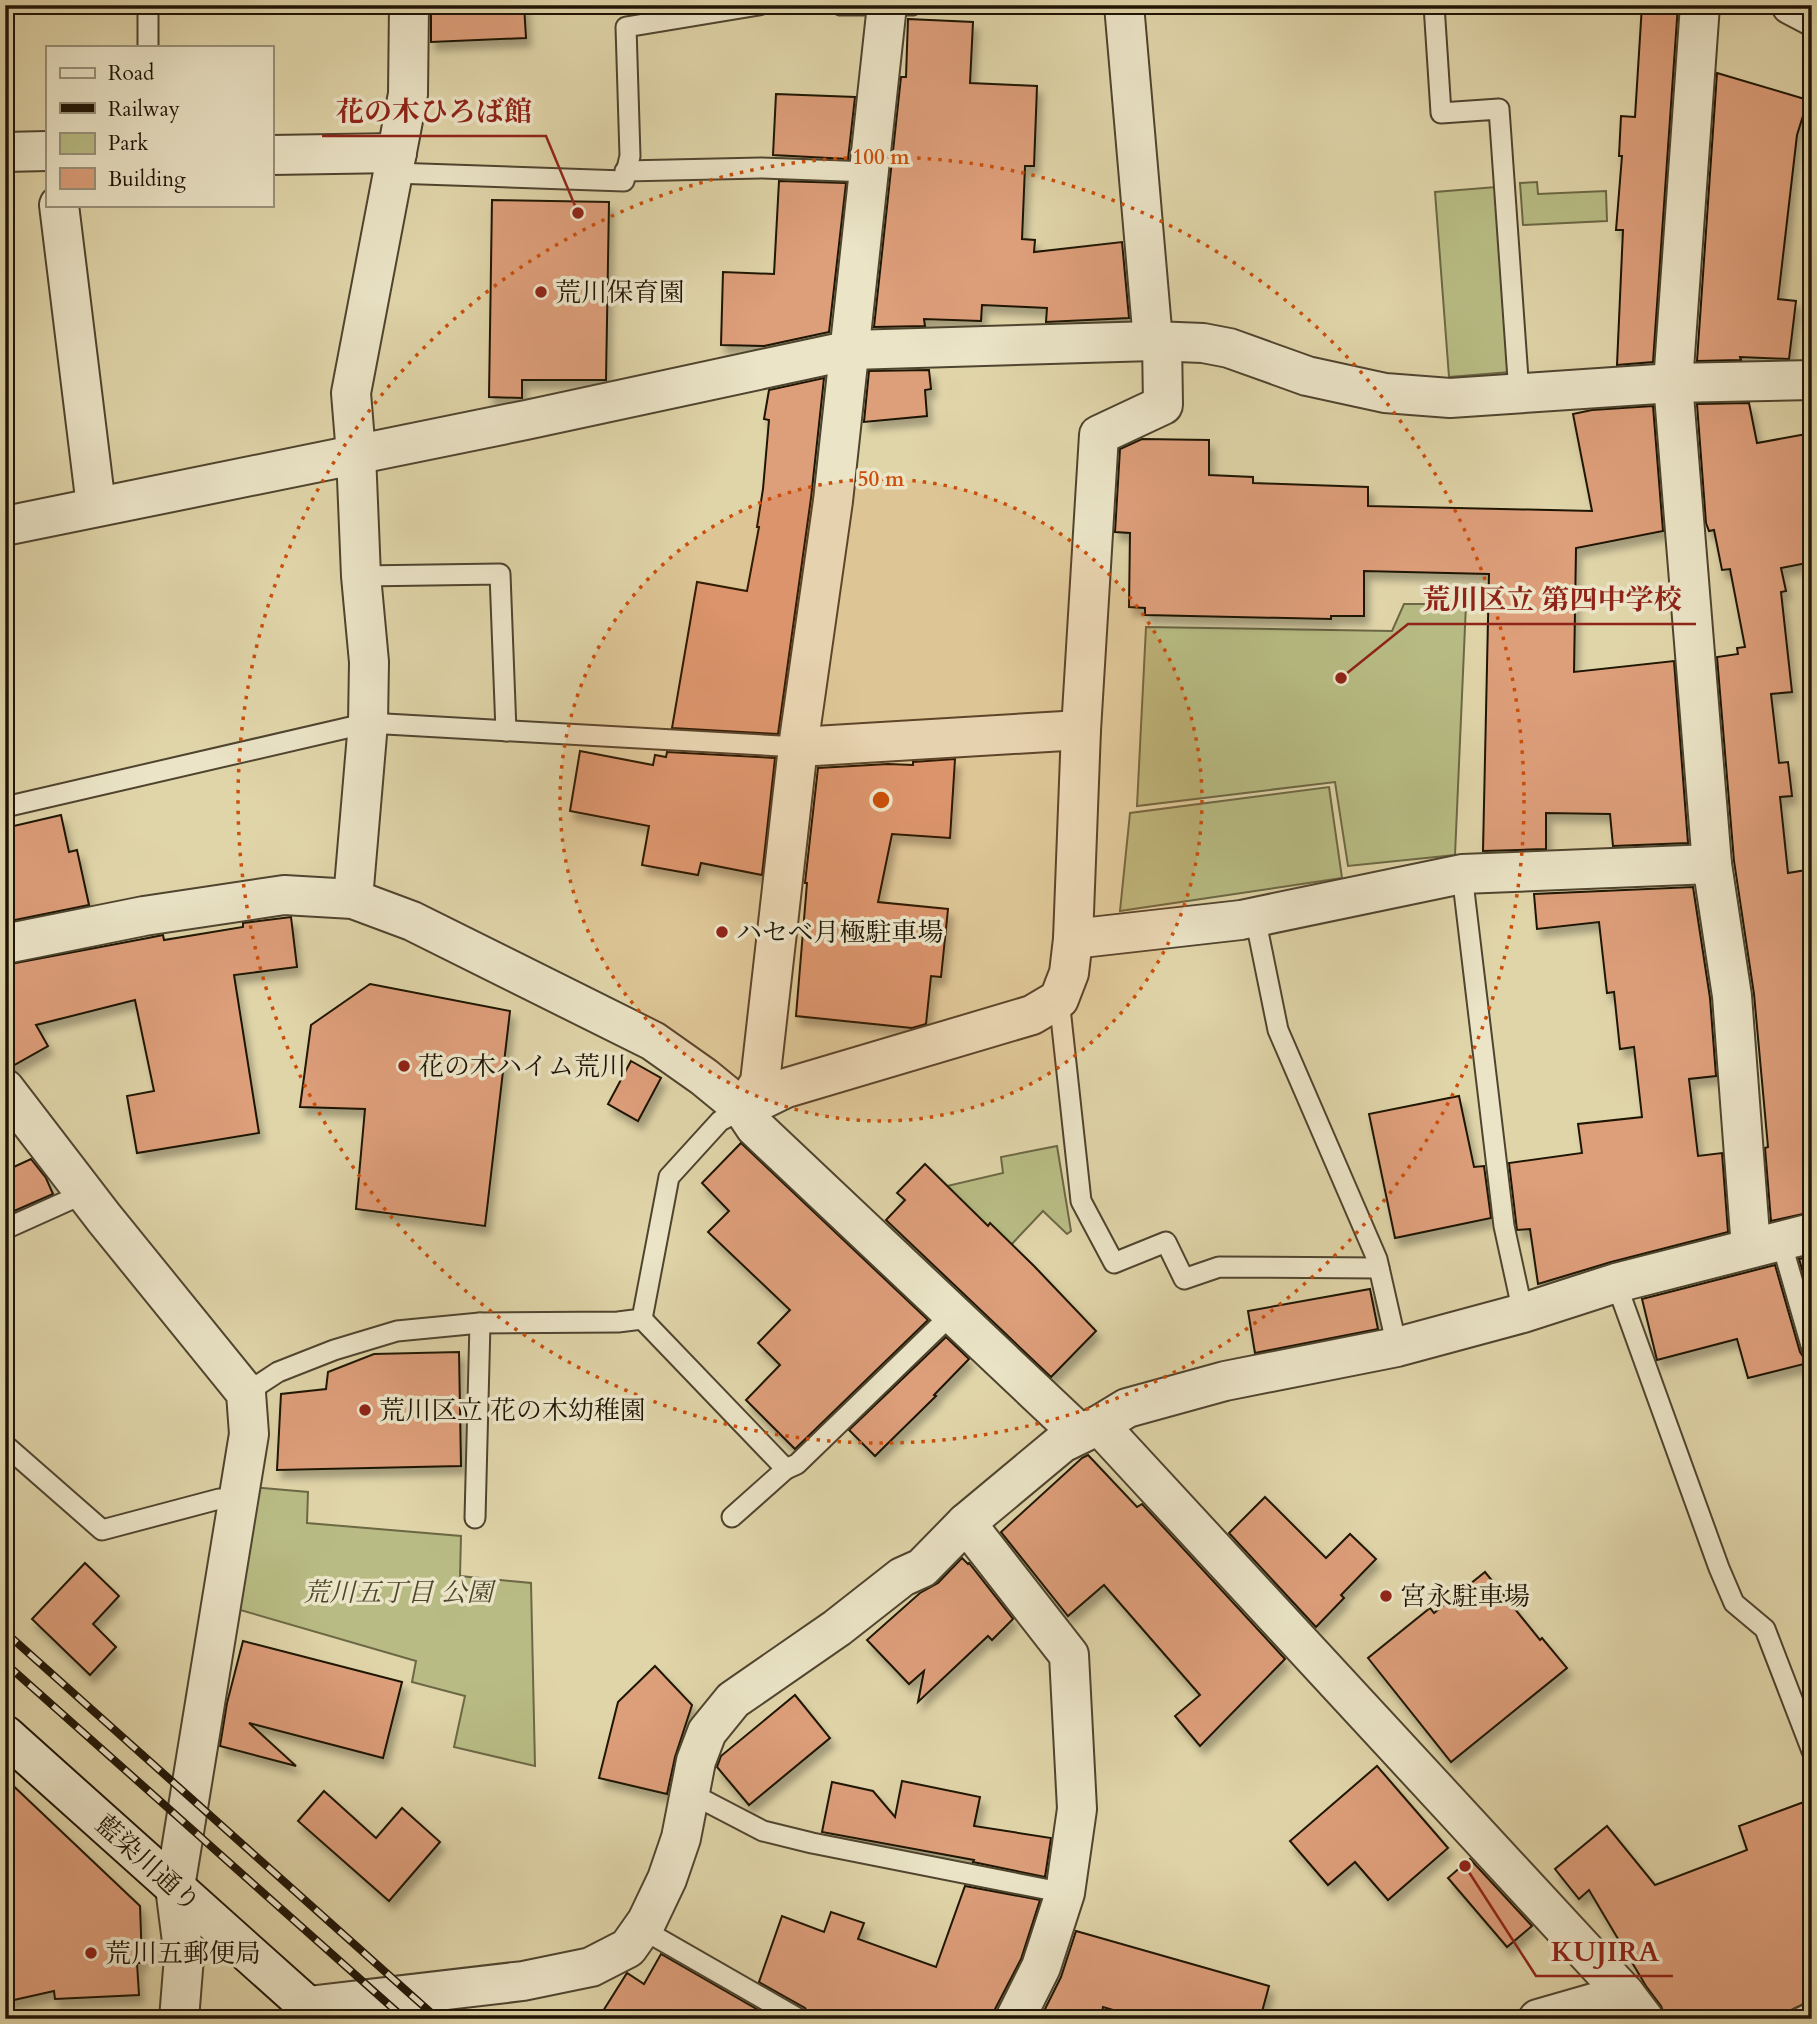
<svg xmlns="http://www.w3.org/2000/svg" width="1817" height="2024" viewBox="0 0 1817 2024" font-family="Cardo,'Noto Serif JP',serif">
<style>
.green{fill:#b8bc84;stroke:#6c6845;stroke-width:2}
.building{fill:#dd9e7a;stroke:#1f1406;stroke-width:2;filter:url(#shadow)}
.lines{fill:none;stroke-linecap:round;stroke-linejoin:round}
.lane-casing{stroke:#4f442f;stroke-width:23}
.street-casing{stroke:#4f442f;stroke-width:42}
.secondary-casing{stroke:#1f1406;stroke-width:42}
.lane{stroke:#ebe4c7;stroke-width:19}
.street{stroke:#ebe4c7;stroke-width:38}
.secondary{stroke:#ebe4c7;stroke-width:38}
.rail-casing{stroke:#1f1406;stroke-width:8}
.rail{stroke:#ebe4c7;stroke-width:5;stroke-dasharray:16;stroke-linecap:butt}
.ring{fill:none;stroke:#ca4f0b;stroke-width:3.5;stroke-dasharray:3.5 7}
.poi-dot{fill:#8f2418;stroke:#ebe4c7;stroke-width:2.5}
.labels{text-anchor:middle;stroke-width:7;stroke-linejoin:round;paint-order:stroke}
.poi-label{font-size:26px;fill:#1f1406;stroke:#ebe4c7;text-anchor:start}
.park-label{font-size:26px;font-style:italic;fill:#4d462c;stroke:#ebe4c7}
.street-label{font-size:26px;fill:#1f1406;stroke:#ebe4c7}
.centre{fill:#ca4f0b;stroke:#ebe4c7;stroke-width:3.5}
.ring-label{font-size:21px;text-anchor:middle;font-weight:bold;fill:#ca4f0b;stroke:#ebe4c7;stroke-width:7;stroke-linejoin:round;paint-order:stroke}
.leader{fill:none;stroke:#8f2418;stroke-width:2.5}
.callout-dot{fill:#8f2418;stroke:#ebe4c7;stroke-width:2.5}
.callout-label{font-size:28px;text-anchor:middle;font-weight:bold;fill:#8f2418;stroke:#ebe4c7;stroke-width:7;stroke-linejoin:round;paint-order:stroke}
</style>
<defs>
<filter id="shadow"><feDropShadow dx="4.5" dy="8" stdDeviation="3.5" flood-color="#0004"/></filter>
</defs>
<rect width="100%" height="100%" fill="#e0d5a9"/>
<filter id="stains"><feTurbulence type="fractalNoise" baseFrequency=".00286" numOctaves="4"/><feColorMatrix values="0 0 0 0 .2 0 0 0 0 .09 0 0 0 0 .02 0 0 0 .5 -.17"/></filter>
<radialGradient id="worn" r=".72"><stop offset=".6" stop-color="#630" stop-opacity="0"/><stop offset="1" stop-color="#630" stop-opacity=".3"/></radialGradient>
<!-- green -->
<g class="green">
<polygon points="1537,182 1538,194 1606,191 1607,221 1523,225 1520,183"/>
<polygon points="1496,187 1510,372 1449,377 1435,192"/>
<polygon points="1404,604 1466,604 1455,855 1348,866 1335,782 1137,806 1146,627 1392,631"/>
<polygon points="1329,787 1342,878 1120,911 1130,813"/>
<polygon points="1057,1146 1071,1231 1067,1234 1043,1211 1008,1248 947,1186 1003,1173 1001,1157"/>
<polygon points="250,1487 308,1492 307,1523 461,1536 460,1576 531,1583 535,1766 454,1747 465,1696 412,1682 416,1661 230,1607"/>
</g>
<!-- building -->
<g class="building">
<polygon points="431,5 524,5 526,38 431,42"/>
<polygon points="1642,5 1678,5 1653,362 1617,365 1623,230 1616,230 1622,156 1619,156 1621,116 1635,117"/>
<polygon points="908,19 973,22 970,83 1037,86 1034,166 1025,166 1022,239 1035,240 1034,252 1122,242 1129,318 1046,322 1047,308 982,305 981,321 924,319 925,326 874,327 901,77 906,77"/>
<polygon points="1717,73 1808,100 1797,135 1778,299 1796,301 1789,359 1740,357 1741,360 1697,361"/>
<polygon points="776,94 855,97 848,159 773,155"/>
<polygon points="779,181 846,183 829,332 764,346 721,345 723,272 774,274"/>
<polygon points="492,200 609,202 606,380 522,380 522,398 489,397"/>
<polygon points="929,370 931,389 925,390 927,416 864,422 869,371"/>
<polygon points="824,378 811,498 778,734 672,728 697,582 747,591 759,527 757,527 763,489 769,420 764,419 769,390"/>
<polygon points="1749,403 1757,443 1812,433 1812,562 1781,568 1786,591 1781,592 1792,692 1771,694 1779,763 1788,762 1792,796 1780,797 1788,873 1812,869 1812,1212 1771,1221 1765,1148 1768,1147 1754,994 1734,861 1717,657 1738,654 1737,648 1745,647 1730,569 1722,570 1714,530 1709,531 1706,523 1697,404"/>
<polygon points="1653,406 1663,531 1576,548 1574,672 1674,661 1688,843 1613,846 1610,814 1546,813 1546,849 1483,851 1489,574 1364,571 1364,616 1331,616 1331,619 1145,615 1145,608 1129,607 1130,533 1115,532 1120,449 1142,439 1209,440 1209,475 1253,477 1253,483 1368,487 1368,506 1592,511 1573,414 1592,410"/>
<polygon points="580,751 653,765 655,755 666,757 667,752 775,758 762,875 701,863 698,875 642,865 649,826 570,811"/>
<polygon points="955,759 950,838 892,834 878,902 948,909 941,977 931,976 926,1024 912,1028 796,1016 807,883 805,883 818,768 888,764 913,765 913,762"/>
<polygon points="61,815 69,852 77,850 89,905 5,922 5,828"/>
<polygon points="1693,887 1710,998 1716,1076 1689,1079 1698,1156 1722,1153 1728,1232 1611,1262 1538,1284 1530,1229 1517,1230 1509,1163 1582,1153 1578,1124 1642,1117 1634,1047 1620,1049 1614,992 1607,993 1599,922 1537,929 1534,894"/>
<polygon points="291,917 297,967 234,975 259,1133 137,1153 127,1096 154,1091 135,1000 36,1025 48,1046 9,1068 5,1068 5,965 148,938 163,935 164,940 243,927 243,923"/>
<polygon points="370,984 510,1011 485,1226 356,1209 365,1109 300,1107 311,1025"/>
<polygon points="631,1061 661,1078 638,1121 608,1104"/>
<polygon points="1459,1096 1474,1167 1484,1166 1491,1218 1395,1238 1369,1114"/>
<polygon points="741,1143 928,1320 795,1449 746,1400 780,1365 758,1343 790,1310 708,1232 729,1211 702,1183"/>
<polygon points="31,1159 46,1178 53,1194 5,1215 5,1171"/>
<polygon points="925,1164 988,1226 990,1223 1034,1266 1096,1331 1051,1377 886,1220 905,1200 897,1193"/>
<polygon points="1812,1256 1812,1304 1799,1259"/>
<polygon points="1775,1265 1800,1352 1804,1358 1812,1362 1748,1378 1737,1339 1657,1360 1642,1299"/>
<polygon points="1370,1289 1378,1329 1255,1353 1248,1311"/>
<polygon points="946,1337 969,1359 934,1395 936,1396 875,1456 849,1430"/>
<polygon points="459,1352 461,1466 277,1470 281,1394 326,1389 328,1372 374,1354"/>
<polygon points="1088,1455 1137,1507 1142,1504 1285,1659 1200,1746 1175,1716 1200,1695 1104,1585 1068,1616 1001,1532 1082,1458"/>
<polygon points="1265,1497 1326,1558 1350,1534 1376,1559 1341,1595 1344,1598 1316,1627 1229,1533"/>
<polygon points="962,1558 968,1564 969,1563 1013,1619 992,1640 988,1636 918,1702 924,1671 909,1684 867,1640 920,1593 938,1583"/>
<polygon points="85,1563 119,1596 93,1624 116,1647 90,1675 32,1619"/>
<polygon points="1485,1572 1540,1640 1542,1638 1567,1668 1451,1762 1368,1658 1430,1608 1434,1613"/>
<polygon points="243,1641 402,1682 383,1758 249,1723 296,1766 220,1746 227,1703"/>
<polygon points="655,1666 692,1705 675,1757 667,1794 599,1778 618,1702"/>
<polygon points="795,1695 830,1738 749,1805 717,1767 721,1756"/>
<polygon points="1377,1766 1448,1848 1388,1900 1355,1862 1328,1885 1290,1841"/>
<polygon points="5,1778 140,1906 142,1963 137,1963 139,1995 55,1999 54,1991 5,2002"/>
<polygon points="902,1781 980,1797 974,1826 1051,1838 1045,1877 973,1862 974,1860 822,1832 832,1782 873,1791 895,1817"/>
<polygon points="324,1791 376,1838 402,1808 440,1842 389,1901 298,1821"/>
<polygon points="1812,1799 1812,2000 1773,2019 1666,2019 1661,2006 1646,1986 1589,1890 1579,1899 1555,1869 1607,1826 1655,1885 1747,1850 1739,1826"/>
<polygon points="1470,1859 1532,1926 1507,1947 1448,1878"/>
<polygon points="965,1886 1040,1900 1021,1959 995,2009 993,2019 811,2019 805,2008 759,1982 782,1916 824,1932 831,1912 864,1923 858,1939 936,1967"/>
<polygon points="1076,1931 1269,1986 1260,2019 1144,2019 1103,2007 1101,2019 1040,2019 1061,1977"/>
<polygon points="661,1954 774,2019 598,2019 627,1973 644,1984"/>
</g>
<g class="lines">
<!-- lane casing -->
<g class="lane-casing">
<g id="lane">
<polyline points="148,5 148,47"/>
<polyline points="841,5 912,5"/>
<polyline points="1434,5 1441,113 1499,109 1519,393"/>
<polyline points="625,171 761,168 870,172"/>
<polyline points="393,173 624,181 630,156 626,27 759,5"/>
<polyline points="361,576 500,574 506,731"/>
<polyline points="5,807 368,723 798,747"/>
<polyline points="1462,874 1504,1226 1523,1313"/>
<polyline points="1255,917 1278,1030 1377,1259 1397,1347"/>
<polyline points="1059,999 1081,1201 1114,1263 1166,1242 1184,1279 1219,1267 1379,1268"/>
<polyline points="5,1229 85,1193"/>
<polyline points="1781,1241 1812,1349"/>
<polyline points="1616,1283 1719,1568 1734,1603 1765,1629 1812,1751"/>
<polyline points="642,1319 786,1469 797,1464 953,1313"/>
<polyline points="246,1393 278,1372 334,1350 397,1331 480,1323 618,1322 642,1319 669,1177 720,1121 743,1109"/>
<polyline points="5,1445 102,1530 219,1499 238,1502"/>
<polyline points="732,1517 786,1469"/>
<polyline points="475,1518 480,1323"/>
<polyline points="690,1793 763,1831 812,1843 1065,1893"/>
<polyline points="642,1929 799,2019"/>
<polyline points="1797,2019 1812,2012"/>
</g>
</g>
<!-- street casing -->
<g class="street-casing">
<g id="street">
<polyline points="1124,5 1153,341"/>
<polyline points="1700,5 1673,383 1712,864 1732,996 1751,1248"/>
<polyline points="1791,5 1812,16"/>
<polyline points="5,152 47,151"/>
<polyline points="271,155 397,153"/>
<polyline points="59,205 96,506"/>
<polyline points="5,526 526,420 851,350 1153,341 1203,343 1229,348 1307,376 1385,393 1450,398 1673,383 1812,380"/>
<polyline points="798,747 1081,730"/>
<polyline points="353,899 368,723 369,662 361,576 356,454 351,393 408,94 409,5"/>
<polyline points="1073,939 1241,920 1462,874 1712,864"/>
<polyline points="5,944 144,916 284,895 353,899 412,921 653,1041 704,1077 743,1109 755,1127 1080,1434"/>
<polyline points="5,1089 104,1218 246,1393 249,1434 175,1887 184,1957 179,2019"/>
<polyline points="743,1109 760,1082 798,747 833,501 887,5"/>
<polyline points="743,1109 786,1088 1032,1015 1059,999 1069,973 1073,939 1081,730 1099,435 1163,405 1162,341"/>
<polyline points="1099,1425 1625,1994 1644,2019"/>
<polyline points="966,1523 1069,1655 1077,1809 1065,1893 1041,1967 1015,2019"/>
<polyline points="308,2006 523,1981 591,1967 628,1948 647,1921 667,1879 681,1838 696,1761 707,1732 733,1700 837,1628 902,1577 922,1568 966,1523 1062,1443 1099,1425 1127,1408 1225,1381 1397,1347 1523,1313 1616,1283 1812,1233"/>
<polyline points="1538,2019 1625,1994"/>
</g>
</g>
<!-- secondary casing -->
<g class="secondary-casing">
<polyline id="secondary" points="5,1735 322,2019"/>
</g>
<!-- lane -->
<use href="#lane" class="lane"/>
<!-- street -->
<use href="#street" class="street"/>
<!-- secondary -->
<use href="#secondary" class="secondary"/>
<!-- rail casing -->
<g class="rail-casing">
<g id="rail">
<polyline points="5,1632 438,2019"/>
<polyline points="5,1663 405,2019"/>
</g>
</g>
<!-- rail -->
<use href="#rail" class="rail"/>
</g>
<!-- distance rings -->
<circle cx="881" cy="800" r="321" fill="#ca4f0b" fill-opacity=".12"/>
<g class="ring">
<circle cx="881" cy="800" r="321"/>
<circle cx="881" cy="800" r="643"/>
</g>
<!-- markers -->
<g class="poi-dot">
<circle cx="541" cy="292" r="7"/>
<circle cx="722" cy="932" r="7"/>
<circle cx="404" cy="1066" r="7"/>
<circle cx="365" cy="1410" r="7"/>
<circle cx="1386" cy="1596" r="7"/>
<circle cx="91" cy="1953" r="7"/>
</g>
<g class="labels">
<!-- poi labels -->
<g class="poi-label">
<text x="555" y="301">荒川保育園</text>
<text x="736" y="941">ハセベ月極駐車場</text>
<text x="418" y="1075">花の木ハイム荒川</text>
<text x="379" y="1419">荒川区立 花の木幼稚園</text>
<text x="1400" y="1605">宮永駐車場</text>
<text x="105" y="1962">荒川五郵便局</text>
</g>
<!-- park labels -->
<g class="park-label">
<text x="398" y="1601">荒川五丁目 公園</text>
</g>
<!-- street labels -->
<g class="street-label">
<text transform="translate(148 1863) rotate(42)" y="9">藍染川通り</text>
</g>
</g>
<circle cx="881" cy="800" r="10" class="centre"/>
<g class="ring-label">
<text x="881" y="164">100 m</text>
<text x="881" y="486">50 m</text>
</g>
<!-- callouts -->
<path class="leader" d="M578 213L546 136H322M1341 678L1408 624H1696M1465 1866L1536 1976H1673"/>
<g class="callout-dot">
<circle cx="578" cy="213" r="7"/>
<circle cx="1341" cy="678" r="7"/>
<circle cx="1465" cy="1866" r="7"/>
</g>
<g class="callout-label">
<text x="434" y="121">花の木ひろば館</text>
<text x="1552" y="609">荒川区立 第四中学校</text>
<text x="1605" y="1961">KUJIRA</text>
</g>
<!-- margin -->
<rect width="1817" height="2024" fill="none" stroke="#e0d5a9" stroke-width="28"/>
<rect x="7" y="7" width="1803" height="2010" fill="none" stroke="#1f1406" stroke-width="3.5"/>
<rect x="14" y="14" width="1789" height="1996" fill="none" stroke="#1f1406" stroke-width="2"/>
<!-- legend -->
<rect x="46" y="46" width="228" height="161" fill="#ebe4c7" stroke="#99917a" stroke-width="2"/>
<rect x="60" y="68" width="35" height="10" fill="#ebe4c7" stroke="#99917a" stroke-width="2"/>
<text x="108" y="80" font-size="21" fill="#1f1406">Road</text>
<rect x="60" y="103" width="35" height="10" fill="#1f1406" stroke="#99917a" stroke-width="2"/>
<text x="108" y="116" font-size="21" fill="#1f1406">Railway</text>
<rect x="60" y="133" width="35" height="21" fill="#b8bc84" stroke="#99917a" stroke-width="2"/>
<text x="108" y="150" font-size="21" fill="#1f1406">Park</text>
<rect x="60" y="168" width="35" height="21" fill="#dd9e7a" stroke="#99917a" stroke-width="2"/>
<text x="108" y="186" font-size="21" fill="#1f1406">Building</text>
<rect width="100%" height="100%" filter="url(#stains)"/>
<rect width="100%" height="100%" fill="url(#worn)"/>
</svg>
